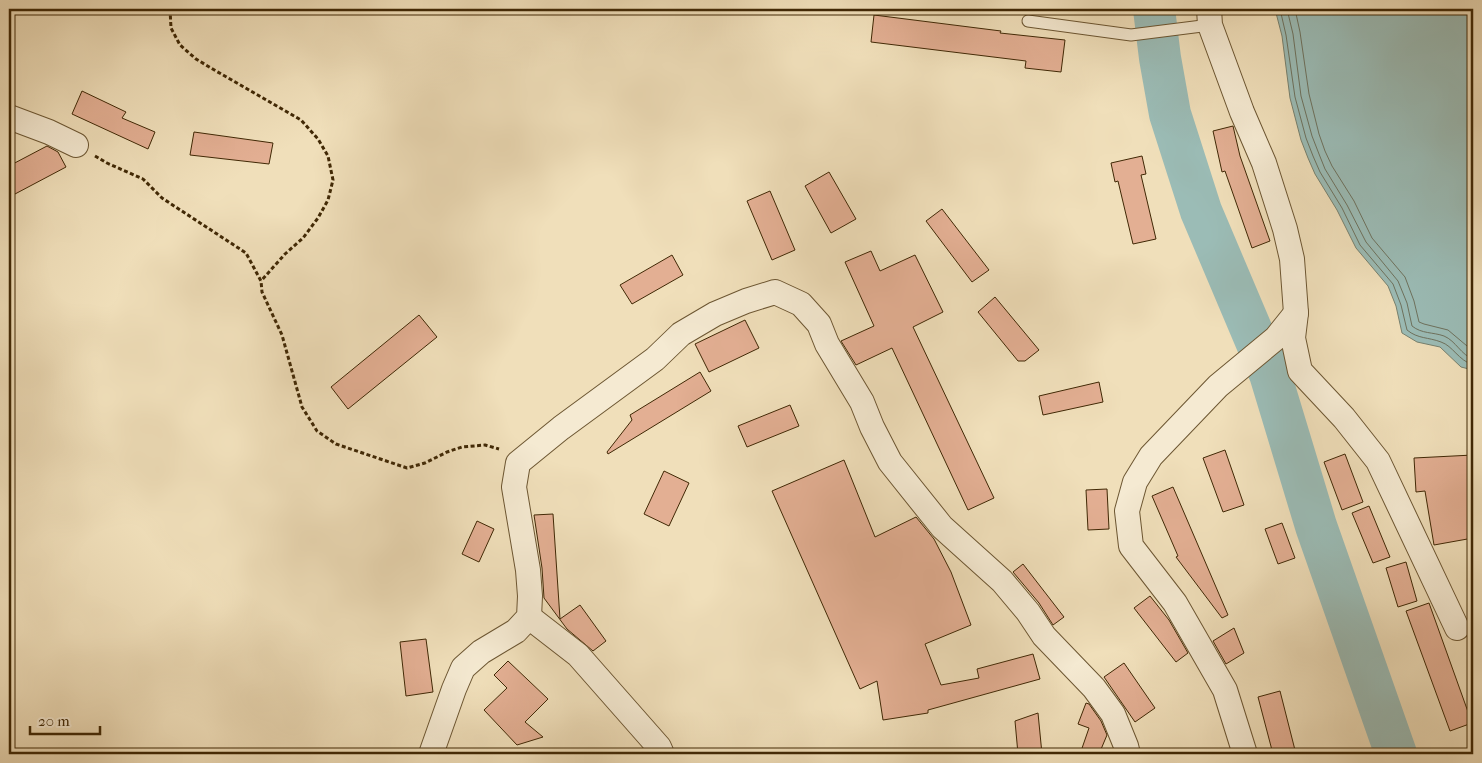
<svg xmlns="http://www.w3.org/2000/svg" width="1482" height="763" viewBox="0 0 1482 763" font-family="'IM FELL French Canon',serif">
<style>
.water{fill:#9bbcb6;stroke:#77816f}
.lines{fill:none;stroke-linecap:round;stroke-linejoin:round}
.shore{stroke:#6e725e;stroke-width:1}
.river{stroke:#9bbcb6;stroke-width:42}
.building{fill:#e3af93;stroke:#402805}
.lane-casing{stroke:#6c5632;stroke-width:13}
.street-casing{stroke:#6c5632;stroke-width:26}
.path{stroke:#402805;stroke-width:3;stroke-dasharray:4 2.5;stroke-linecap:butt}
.lane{stroke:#f5ead2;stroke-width:11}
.street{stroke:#f5ead2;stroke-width:24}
</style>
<rect width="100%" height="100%" fill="#f0dfba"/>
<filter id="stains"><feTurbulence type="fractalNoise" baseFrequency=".004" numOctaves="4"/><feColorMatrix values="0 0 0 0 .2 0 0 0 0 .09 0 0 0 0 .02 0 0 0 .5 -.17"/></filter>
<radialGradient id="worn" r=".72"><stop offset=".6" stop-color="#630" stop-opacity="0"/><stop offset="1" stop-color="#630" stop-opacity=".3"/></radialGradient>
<!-- water -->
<polygon class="water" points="1275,9 1473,9 1473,370 1461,367 1440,347 1417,342 1402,333 1396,306 1388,286 1356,248 1337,210 1315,174 1308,158 1301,140 1290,98 1282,36"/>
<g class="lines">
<!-- shore -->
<g class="shore">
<path d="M1280 9 1286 35 1295 97 1306 138 1313 156 1320 172 1342 208 1360 245 1393 284 1401 305 1407 330C1418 339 1428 337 1441 342 1453 346 1458 360 1473 365"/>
<path d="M1287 9 1293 34 1301 96 1312 136 1319 154 1325 169 1347 205 1366 242 1398 281 1407 303 1412 326C1422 334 1433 332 1444 336 1456 341 1461 355 1473 359"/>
<polyline points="1295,9 1300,32 1309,94 1319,134 1325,151 1332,166 1354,201 1372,238 1405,277 1414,301 1419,322 1424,324 1448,330 1473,351"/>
</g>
<!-- river -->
<polyline class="river" points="1154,9 1160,58 1170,114 1201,211 1270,374 1316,526 1396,754"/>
</g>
<!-- building -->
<g class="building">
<polygon points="874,15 1001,31 1000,33 1065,40 1061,72 1025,68 1026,61 871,42"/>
<polygon points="82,91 126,112 122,118 155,132 148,149 72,114"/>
<polygon points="1233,126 1240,156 1270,241 1252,248 1225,171 1222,172 1213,131"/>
<polygon points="194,132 273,143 269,164 190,155"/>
<polygon points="47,146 58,152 66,167 15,194 9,183 9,166"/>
<polygon points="1142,156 1146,174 1141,175 1156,239 1133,244 1118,181 1115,182 1111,163"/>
<polygon points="829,172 856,219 831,233 805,186"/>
<polygon points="770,191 795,250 772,260 747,201"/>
<polygon points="942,209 989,270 972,282 926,221"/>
<polygon points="871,251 880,271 915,255 943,312 913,327 994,498 968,510 892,348 856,365 841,341 874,326 845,262"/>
<polygon points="672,255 683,275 632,304 620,285"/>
<polygon points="995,297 1039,350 1025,361 1018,361 978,312"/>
<polygon points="419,315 437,337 348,409 331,387"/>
<polygon points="745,320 759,348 709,372 695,344"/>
<polygon points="700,372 711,391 608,454 607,452 632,420 630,415"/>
<polygon points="1099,382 1103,402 1043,415 1039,396"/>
<polygon points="790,405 799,426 747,447 738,426"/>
<polygon points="1225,450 1244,505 1223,512 1203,458"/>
<polygon points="1345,454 1363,502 1342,510 1324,462"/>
<polygon points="1473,455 1473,538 1434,545 1425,491 1416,492 1414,458"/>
<polygon points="844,460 875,537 916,517 934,539 951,572 971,625 925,644 941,685 979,678 977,669 1033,654 1040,679 928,710 928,713 883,720 877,681 860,689 772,491"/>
<polygon points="664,471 689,483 669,526 644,514"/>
<polygon points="1173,487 1228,615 1222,618 1176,557 1178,556 1152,496"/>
<polygon points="1107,489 1109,529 1088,530 1086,490"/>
<polygon points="1369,506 1390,557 1373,563 1352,513"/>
<polygon points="553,514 560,619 580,605 606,641 593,651 567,629 544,598 542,568 534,515"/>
<polygon points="477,521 494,529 479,562 462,554"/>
<polygon points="1282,523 1295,558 1278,564 1265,529"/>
<polygon points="1406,562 1417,601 1398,607 1386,568"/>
<polygon points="1023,564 1064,617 1053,625 1039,603 1013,572"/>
<polygon points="1150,596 1169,620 1188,653 1176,662 1134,608"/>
<polygon points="1429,603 1472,723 1450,731 1406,611"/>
<polygon points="1234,628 1244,653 1226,664 1213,641"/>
<polygon points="426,639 433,692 406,696 400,642"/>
<polygon points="508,661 548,699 525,722 543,737 517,745 484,710 507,688 494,675"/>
<polygon points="1124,663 1155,708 1135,722 1104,677"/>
<polygon points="1280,691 1296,754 1273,754 1258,697"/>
<polygon points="1086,703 1089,704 1101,721 1107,735 1099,754 1080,754 1089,728 1078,724"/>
<polygon points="1038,713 1042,754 1018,754 1015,721"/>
</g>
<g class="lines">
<!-- lane casing -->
<g class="lane-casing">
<polyline id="lane" points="1028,21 1131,35 1210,25"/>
</g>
<!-- street casing -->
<g class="street-casing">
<g id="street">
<polyline points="1209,9 1210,25 1242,112 1264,163 1285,229 1292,259 1296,313 1293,338 1300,371 1344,418 1378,461 1457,628"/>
<polyline points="9,117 49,132 76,145"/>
<polyline points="529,617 578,655 659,747 662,754"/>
<polyline points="431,754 454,689 463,668 481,652 516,631 529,617 530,596 528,570 514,487 518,463 561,428 655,359 681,334 715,314 746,301 775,292 801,304 819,324 827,344 862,402 872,427 890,462 942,527 1002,581 1028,612 1044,636 1094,688 1113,714 1126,746 1128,754"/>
<polyline points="1245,754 1225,690 1175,603 1131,546 1127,511 1135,482 1151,456 1218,386 1276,338 1296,313"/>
</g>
</g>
<!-- path -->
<g class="path">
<polyline points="170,9 171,28 180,45 196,59 216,71 301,120 318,139 328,156 333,180 328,200 318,218 303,238 285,254 261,281"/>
<polyline points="95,156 107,163 143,179 162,198 246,253 261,281 262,292 282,335 302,407 317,431 336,444 407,468 425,463 447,452 462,447 485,445 499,449"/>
</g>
<!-- lane -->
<use href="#lane" class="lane"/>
<!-- street -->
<use href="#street" class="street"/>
</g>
<!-- margin -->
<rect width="1482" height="763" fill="none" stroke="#f0dfba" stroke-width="30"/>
<rect x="10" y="10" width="1462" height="743" fill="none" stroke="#402805" stroke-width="2.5"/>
<rect x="15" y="15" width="1452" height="733" fill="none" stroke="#402805"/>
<!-- scale -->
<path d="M30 726v8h70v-8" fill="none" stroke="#402805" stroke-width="2.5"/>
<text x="38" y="726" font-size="15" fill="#402805" stroke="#f5ead2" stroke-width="4" paint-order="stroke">20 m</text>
<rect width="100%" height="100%" filter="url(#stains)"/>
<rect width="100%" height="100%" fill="url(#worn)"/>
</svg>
